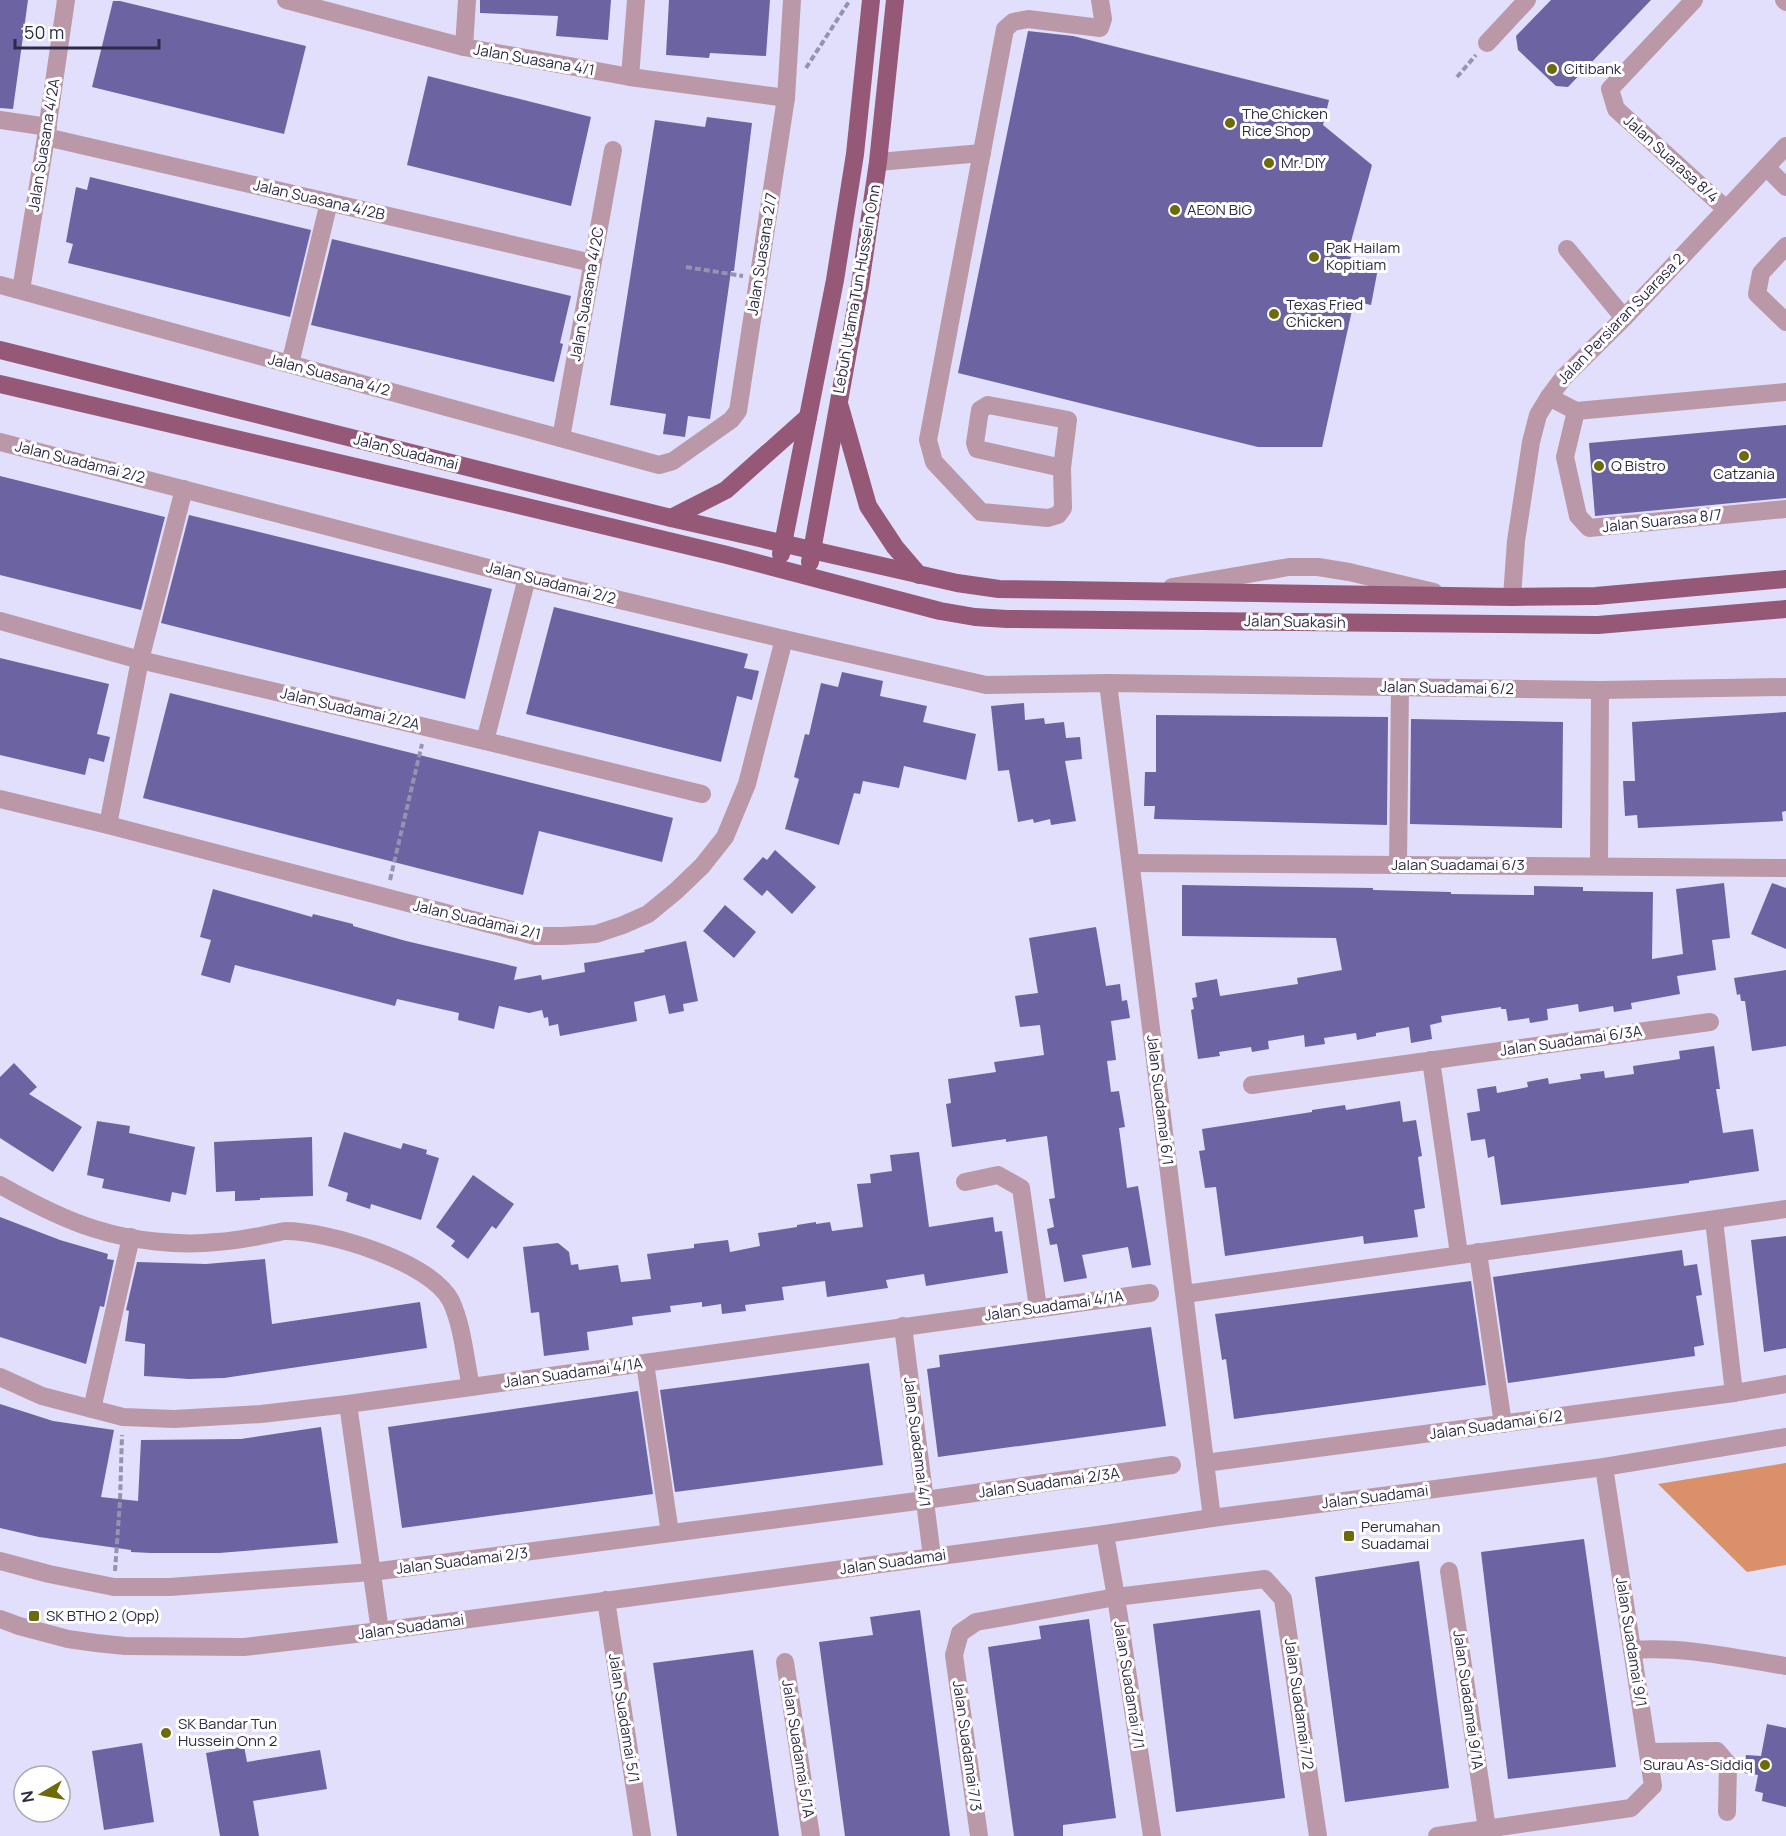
<svg xmlns="http://www.w3.org/2000/svg" width="1786" height="1836" viewBox="0 0 1786 1836" font-family="Manrope,sans-serif">
<style>
.forest{fill:#da9069}
.building{fill:#6c63a2}
.lines{fill:none;stroke-linecap:round;stroke-linejoin:round}
.path{stroke:#9593af;stroke-width:4;stroke-dasharray:6 3;stroke-linecap:butt}
.minor{stroke:#bb98a8;stroke-width:18}
.major{stroke:#955877;stroke-width:18}
.poi-dot{fill:#6c6b08;stroke:#fff;stroke-width:2}
.labels{text-anchor:middle;stroke-width:6;stroke-linejoin:round;paint-order:stroke}
.street-label{font-size:15px;fill:#2d2a45;stroke:#fff}
.poi-label{font-size:15px;fill:#2d2a45;stroke:#fff;text-anchor:start}
</style>
<rect width="100%" height="100%" fill="#e1dffc"/>
<!-- forest -->
<polygon class="forest" points="1786,1463 1786,1565 1747,1572 1658,1484"/>
<!-- building -->
<g class="building">
<polygon points="0,0 28,0 13,109 0,108"/>
<polygon points="480,0 611,0 608,40 556,36 558,16 480,13"/>
<polygon points="669,0 770,0 766,56 710,53 709,58 666,55"/>
<polygon points="1551,0 1651,0 1568,87 1556,86 1518,50 1516,36"/>
<polygon points="113,1 120,1 306,46 284,134 92,87"/>
<polygon points="1028,31 1073,36 1329,100 1323,125 1372,165 1347,256 1379,263 1371,305 1354,301 1322,447 1258,447 958,373"/>
<polygon points="428,76 591,117 571,206 407,165"/>
<polygon points="707,117 752,123 734,271 731,271 710,419 688,416 685,437 663,434 666,414 610,405 655,120 705,127"/>
<polygon points="90,177 311,230 290,317 68,263 73,244 66,242 76,187 87,190"/>
<polygon points="332,239 571,296 560,343 563,344 554,382 311,325"/>
<polygon points="1786,425 1786,498 1595,516 1589,443"/>
<polygon points="0,476 165,517 141,610 0,575"/>
<polygon points="189,515 492,589 465,699 161,623"/>
<polygon points="554,607 748,654 744,668 759,671 752,700 737,696 721,762 526,714"/>
<polygon points="0,658 109,684 97,734 110,737 104,762 89,758 85,775 0,755"/>
<polygon points="842,672 883,681 880,696 927,706 923,722 976,734 966,780 904,766 899,788 863,781 860,794 854,793 839,845 785,829 799,779 794,777 805,734 809,735 821,683 838,687"/>
<polygon points="170,693 673,818 662,862 539,831 523,895 143,798"/>
<polygon points="1024,703 1025,720 1044,718 1045,724 1064,722 1066,738 1080,737 1082,759 1065,761 1076,821 1051,825 1050,819 1034,823 1033,819 1018,822 1009,770 998,771 991,706"/>
<polygon points="1786,712 1786,811 1782,812 1783,821 1638,828 1637,815 1625,816 1623,781 1635,781 1632,722"/>
<polygon points="1156,715 1388,717 1387,825 1154,819 1155,806 1144,806 1145,772 1156,772"/>
<polygon points="1411,719 1563,722 1562,828 1410,824"/>
<polygon points="775,850 816,887 792,914 767,890 762,896 743,879 763,857 767,860"/>
<polygon points="1724,883 1730,938 1712,940 1716,970 1677,976 1680,994 1631,1003 1632,1009 1614,1012 1613,1006 1579,1012 1578,1004 1547,1009 1548,1020 1530,1023 1529,1018 1508,1021 1506,1009 1501,1009 1501,1007 1441,1016 1442,1022 1430,1025 1432,1039 1411,1043 1409,1027 1376,1033 1376,1036 1357,1040 1356,1033 1324,1038 1325,1044 1305,1047 1304,1035 1268,1041 1269,1049 1252,1052 1251,1047 1219,1052 1220,1056 1198,1059 1191,1010 1194,1009 1192,998 1197,997 1195,983 1217,979 1220,996 1298,984 1297,978 1342,970 1336,938 1182,936 1182,885 1373,888 1373,890 1451,892 1451,894 1534,895 1534,886 1583,887 1583,891 1653,892 1652,959 1683,954 1676,889"/>
<polygon points="1772,883 1786,888 1786,949 1751,934"/>
<polygon points="213,889 312,917 313,914 353,924 353,926 406,941 517,967 514,980 541,975 542,980 585,972 584,963 645,952 644,950 686,941 698,1001 683,1004 684,1011 669,1014 665,995 634,1002 637,1021 560,1036 558,1024 549,1026 548,1017 544,1018 542,1010 529,1013 499,1006 494,1029 458,1020 459,1013 397,999 395,1006 235,965 230,983 201,975 211,940 200,937"/>
<polygon points="725,905 756,932 734,958 703,931"/>
<polygon points="1096,927 1106,986 1120,984 1122,1001 1127,1000 1130,1018 1111,1021 1116,1060 1107,1061 1111,1092 1119,1091 1125,1127 1119,1128 1127,1188 1138,1186 1151,1265 1132,1268 1128,1247 1082,1255 1087,1278 1064,1282 1057,1244 1050,1245 1047,1229 1054,1227 1049,1199 1055,1198 1047,1136 1006,1142 1006,1139 952,1147 946,1104 951,1103 948,1079 996,1072 994,1062 1044,1055 1040,1025 1020,1027 1015,996 1038,993 1029,938"/>
<polygon points="1786,970 1786,1046 1752,1051 1745,1001 1741,1001 1740,994 1737,995 1734,978"/>
<polygon points="1714,1046 1720,1089 1716,1089 1723,1133 1753,1129 1759,1171 1689,1181 1689,1183 1501,1205 1494,1156 1488,1158 1485,1139 1471,1141 1467,1113 1480,1111 1477,1089 1496,1086 1497,1093 1528,1087 1527,1082 1548,1078 1549,1084 1581,1079 1580,1074 1604,1071 1605,1078 1634,1074 1633,1066 1680,1059 1679,1051"/>
<polygon points="14,1063 37,1087 29,1094 82,1127 53,1172 0,1138 0,1077"/>
<polygon points="1400,1101 1403,1122 1416,1120 1422,1156 1418,1157 1425,1208 1414,1210 1418,1237 1364,1244 1363,1236 1225,1256 1216,1187 1205,1188 1199,1151 1205,1150 1202,1129 1312,1112 1312,1110 1345,1105 1346,1110"/>
<polygon points="97,1121 130,1126 129,1133 195,1147 186,1195 172,1192 170,1202 102,1188 104,1179 87,1175"/>
<polygon points="344,1132 401,1149 403,1143 427,1150 426,1154 439,1158 421,1220 371,1204 370,1209 346,1201 348,1193 328,1186"/>
<polygon points="312,1137 313,1196 260,1198 260,1200 235,1201 235,1191 216,1192 214,1142"/>
<polygon points="919,1152 929,1227 993,1217 995,1232 1002,1231 1008,1273 926,1286 924,1274 886,1280 888,1288 827,1297 825,1281 782,1287 784,1300 745,1305 746,1311 722,1314 721,1304 702,1307 702,1302 670,1306 671,1312 632,1317 633,1325 587,1332 589,1350 544,1356 539,1312 531,1313 523,1247 558,1243 569,1252 571,1265 578,1264 579,1270 618,1265 621,1282 651,1279 647,1254 694,1248 694,1244 728,1240 730,1252 760,1246 758,1233 797,1227 797,1225 816,1222 816,1224 830,1222 832,1231 863,1227 857,1184 871,1183 870,1174 892,1171 890,1155"/>
<polygon points="473,1175 514,1204 496,1229 492,1226 468,1259 451,1246 455,1241 436,1227"/>
<polygon points="0,1217 60,1240 108,1254 107,1259 114,1260 104,1307 100,1306 86,1364 0,1337"/>
<polygon points="1786,1236 1786,1348 1764,1352 1751,1240"/>
<polygon points="1682,1250 1684,1266 1697,1264 1702,1295 1696,1296 1704,1345 1694,1347 1695,1356 1508,1383 1493,1277"/>
<polygon points="265,1259 272,1324 420,1302 427,1348 224,1378 189,1379 144,1376 145,1344 125,1341 129,1311 126,1310 137,1262 206,1264"/>
<polygon points="1471,1281 1486,1385 1234,1419 1226,1359 1222,1360 1215,1314"/>
<polygon points="1151,1327 1166,1426 938,1457 927,1369 940,1367 939,1355"/>
<polygon points="869,1363 883,1465 675,1492 660,1390"/>
<polygon points="638,1391 653,1494 402,1528 388,1427"/>
<polygon points="0,1404 53,1421 114,1430 101,1497 138,1501 141,1440 241,1439 321,1427 338,1543 219,1553 151,1553 131,1552 131,1550 39,1537 0,1528"/>
<polygon points="1584,1539 1616,1767 1508,1779 1481,1552"/>
<polygon points="1419,1561 1449,1788 1345,1802 1315,1577"/>
<polygon points="920,1610 950,1836 845,1836 819,1642 873,1635 870,1617"/>
<polygon points="1260,1610 1285,1798 1176,1812 1153,1624"/>
<polygon points="1089,1619 1116,1818 1063,1825 1063,1836 1014,1836 988,1647 1041,1639 1039,1626"/>
<polygon points="753,1650 779,1836 677,1836 653,1663"/>
<polygon points="1767,1724 1786,1728 1786,1807 1762,1801 1763,1793 1755,1791 1758,1775 1744,1773 1746,1755 1761,1756"/>
<polygon points="142,1743 154,1822 104,1830 92,1751"/>
<polygon points="244,1746 247,1762 320,1750 327,1789 253,1801 259,1836 220,1836 206,1753"/>
</g>
<g class="lines">
<!-- path -->
<g class="path">
<polyline points="806,68 850,0"/>
<polyline points="1457,77 1476,55"/>
<polyline points="686,267 743,276"/>
<polyline points="390,880 422,744"/>
<polyline points="115,1571 120,1501 122,1435"/>
</g>
<!-- minor -->
<g class="minor">
<polyline points="286,0 464,47 630,77 786,98"/>
<polyline points="1694,0 1610,89 1616,109 1726,209"/>
<polyline points="1784,0 1786,2"/>
<polyline points="1487,43 1527,0"/>
<polyline points="464,47 467,0"/>
<polyline points="630,77 636,0"/>
<polyline points="0,120 48,127"/>
<polyline points="46,137 592,263"/>
<polyline points="878,162 982,153"/>
<polyline points="1766,167 1786,187"/>
<polyline points="1786,246 1761,273 1757,294 1786,322"/>
<polyline points="1567,249 1624,318"/>
<polyline points="0,285 659,465 673,461 731,420 738,411 786,98 792,0"/>
<polyline points="21,290 46,137 66,0"/>
<polyline points="290,364 329,202"/>
<polyline points="1549,397 1576,411 1786,392"/>
<polyline points="1576,411 1565,457 1578,516 1589,528 1786,509"/>
<polyline points="561,438 613,150"/>
<polyline points="0,442 527,578 784,639 986,685 1108,683 1600,690 1786,687"/>
<polyline points="1062,468 977,449 975,443 980,410 988,405 1068,420 1062,468 1063,508 1058,515 1048,518 981,512 934,462 928,440 1005,29 1013,22 1028,19 1100,28 1103,19 1100,0"/>
<polyline points="1172,587 1289,567 1318,567 1349,572 1434,592"/>
<polyline points="1512,597 1516,541 1531,442 1538,415 1549,397 1564,377 1624,318 1786,146"/>
<polyline points="0,621 140,660 485,741 702,794"/>
<polyline points="1108,683 1212,1518"/>
<polyline points="485,741 527,578"/>
<polyline points="0,799 108,825 535,936 563,936 596,934 623,925 648,914 676,891 702,866 725,837 747,784 784,639"/>
<polyline points="108,825 140,660 184,489"/>
<polyline points="1131,863 1786,868"/>
<polyline points="1398,865 1400,687"/>
<polyline points="1599,866 1600,690"/>
<polyline points="1431,1060 1459,1254"/>
<polyline points="1252,1085 1710,1022"/>
<polyline points="965,1182 998,1175 1021,1188 1038,1308"/>
<path d="M0 1185C30 1202 62 1219 95 1229 133 1241 178 1246 217 1242 240 1241 263 1235 285 1231 327 1231 430 1261 451 1301 463 1327 465 1359 471 1387"/>
<polyline points="1714,1220 1734,1393"/>
<polyline points="1478,1252 1503,1424"/>
<polyline points="1185,1294 1786,1209"/>
<polyline points="903,1326 932,1557"/>
<polyline points="645,1363 670,1533"/>
<polyline points="0,1377 42,1396 123,1417 174,1419 261,1414 348,1404 1150,1293"/>
<polyline points="348,1404 380,1631"/>
<polyline points="92,1409 131,1237"/>
<polyline points="1205,1463 1734,1393 1786,1384"/>
<polyline points="1105,1534 1116,1597 1152,1836"/>
<polyline points="0,1561 49,1574 114,1587 170,1587 372,1572 925,1500 1172,1465"/>
<polyline points="1449,1571 1487,1829"/>
<polyline points="606,1600 642,1836"/>
<polyline points="0,1619 19,1626 68,1639 96,1643 125,1646 244,1647 380,1631 1105,1534 1212,1518 1604,1467 1786,1437"/>
<path d="M1632 1650C1684 1646 1735 1658 1786 1666"/>
<polyline points="785,1662 811,1836"/>
<polyline points="1648,1752 1717,1751 1728,1764 1727,1812"/>
<polyline points="979,1836 954,1655 960,1633 976,1622 1116,1597 1265,1579 1283,1599 1318,1836"/>
<polyline points="1437,1836 1631,1808 1653,1786 1604,1467"/>
</g>
<!-- major -->
<g class="major">
<polyline points="0,350 671,518 957,583 999,589 1512,597 1596,596 1786,579"/>
<polyline points="0,384 510,503 727,555 940,611 975,617 1007,619 1598,625 1786,609"/>
<polyline points="840,407 868,506 895,547 919,575"/>
<polyline points="671,518 726,490 808,417"/>
<polyline points="781,554 835,280 855,154 871,0"/>
<polyline points="810,562 860,285 878,162 895,0"/>
</g>
</g>
<!-- markers -->
<g class="poi-dot">
<circle cx="1552" cy="69" r="6"/>
<circle cx="1230" cy="123" r="6"/>
<circle cx="1269" cy="163" r="6"/>
<circle cx="1175" cy="210" r="6"/>
<circle cx="1314" cy="257" r="6"/>
<circle cx="1274" cy="314" r="6"/>
<circle cx="1744" cy="456" r="6"/>
<circle cx="1599" cy="466" r="6"/>
<rect x="1343" y="1530" width="12" height="12" rx="3"/>
<rect x="28" y="1610" width="12" height="12" rx="3"/>
<circle cx="166" cy="1733" r="6"/>
<circle cx="1765" cy="1765" r="6"/>
</g>
<g class="labels">
<!-- street labels -->
<g class="street-label">
<text transform="translate(534 60) rotate(10)" y="5">Jalan Suasana 4/1</text>
<text transform="translate(44 145) rotate(-81)" y="5">Jalan Suasana 4/2A</text>
<text transform="translate(1671 159) rotate(42)" y="5">Jalan Suarasa 8/4</text>
<text transform="translate(319 200) rotate(13)" y="5">Jalan Suasana 4/2B</text>
<text transform="translate(762 254) rotate(-81)" y="5">Jalan Suasana 2/7</text>
<text transform="translate(857 289) rotate(-80)" y="5">Lebuh Utama Tun Hussein Onn</text>
<text transform="translate(587 294) rotate(-80)" y="5">Jalan Suasana 4/2C</text>
<text transform="translate(1621 319) rotate(-46)" y="5">Jalan Persiaran Suarasa 2</text>
<text transform="translate(329 375) rotate(15)" y="5">Jalan Suasana 4/2</text>
<text transform="translate(406 452) rotate(14)" y="5">Jalan Suadamai</text>
<text transform="translate(80 462) rotate(14)" y="5">Jalan Suadamai 2/2</text>
<text transform="translate(1662 521) rotate(-6)" y="5">Jalan Suarasa 8/7</text>
<text transform="translate(551 583) rotate(14)" y="5">Jalan Suadamai 2/2</text>
<text transform="translate(1295 622) rotate(1)" y="5">Jalan Suakasih</text>
<text transform="translate(1447 688) rotate(1)" y="5">Jalan Suadamai 6/2</text>
<text transform="translate(350 709) rotate(13)" y="5">Jalan Suadamai 2/2A</text>
<text x="1458" y="870">Jalan Suadamai 6/3</text>
<text transform="translate(477 920) rotate(13)" y="5">Jalan Suadamai 2/1</text>
<text transform="translate(1571 1041) rotate(-8)" y="5">Jalan Suadamai 6/3A</text>
<text transform="translate(1160 1100) rotate(83)" y="5">Jalan Suadamai 6/1</text>
<text transform="translate(1054 1306) rotate(-8)" y="5">Jalan Suadamai 4/1A</text>
<text transform="translate(573 1373) rotate(-8)" y="5">Jalan Suadamai 4/1A</text>
<text transform="translate(1496 1425) rotate(-8)" y="5">Jalan Suadamai 6/2</text>
<text transform="translate(917 1442) rotate(83)" y="5">Jalan Suadamai 4/1</text>
<text transform="translate(1049 1483) rotate(-8)" y="5">Jalan Suadamai 2/3A</text>
<text transform="translate(1375 1497) rotate(-7)" y="5">Jalan Suadamai</text>
<text transform="translate(462 1561) rotate(-7)" y="5">Jalan Suadamai 2/3</text>
<text transform="translate(893 1562) rotate(-8)" y="5">Jalan Suadamai</text>
<text transform="translate(411 1627) rotate(-8)" y="5">Jalan Suadamai</text>
<text transform="translate(1631 1642) rotate(81)" y="5">Jalan Suadamai 9/1</text>
<text transform="translate(1129 1685) rotate(81)" y="5">Jalan Suadamai 7/1</text>
<text transform="translate(1468 1700) rotate(82)" y="5">Jalan Suadamai 9/1A</text>
<text transform="translate(1299 1704) rotate(82)" y="5">Jalan Suadamai 7/2</text>
<text transform="translate(624 1718) rotate(81)" y="5">Jalan Suadamai 5/1</text>
<text transform="translate(967 1746) rotate(82)" y="5">Jalan Suadamai 7/3</text>
<text transform="translate(798 1749) rotate(81)" y="5">Jalan Suadamai 5/1A</text>
</g>
<!-- poi labels -->
<g class="poi-label">
<text x="1564" y="74">Citibank</text>
<text x="1242" y="119">The Chicken<tspan x="1242" dy="17">Rice Shop</tspan></text>
<text x="1281" y="168">Mr. DIY</text>
<text x="1187" y="215">AEON BiG</text>
<text x="1326" y="253">Pak Hailam<tspan x="1326" dy="17">Kopitiam</tspan></text>
<text x="1286" y="310">Texas Fried<tspan x="1286" dy="17">Chicken</tspan></text>
<text x="1611" y="471">Q Bistro</text>
<text x="1744" y="479" text-anchor="middle">Catzania</text>
<text x="1361" y="1532">Perumahan<tspan x="1361" dy="17">Suadamai</tspan></text>
<text x="46" y="1621">SK BTHO 2 (Opp)</text>
<text x="178" y="1729">SK Bandar Tun<tspan x="178" dy="17">Hussein Onn 2</tspan></text>
<text x="1753" y="1770" text-anchor="end">Surau As-Siddiq</text>
</g>
</g>
<!-- north arrow -->
<g transform="translate(42 1794) rotate(260)"><circle r="28" fill="#ffffff" stroke="#abaab5" stroke-width="1.5"/>
<path d="M0-4.5L10 22L0 15L-10 22Z" fill="#6c6b08"/>
<text y="-9" font-size="16" font-weight="bold" text-anchor="middle" fill="#2d2a45">N</text>
</g>
<!-- scale -->
<path d="M15 39v9h144v-9" fill="none" stroke="#2d2a45" stroke-width="3"/>
<text x="24" y="39" font-size="18" fill="#2d2a45" stroke="#ffffff" stroke-width="4.5" paint-order="stroke">50 m</text>
</svg>
